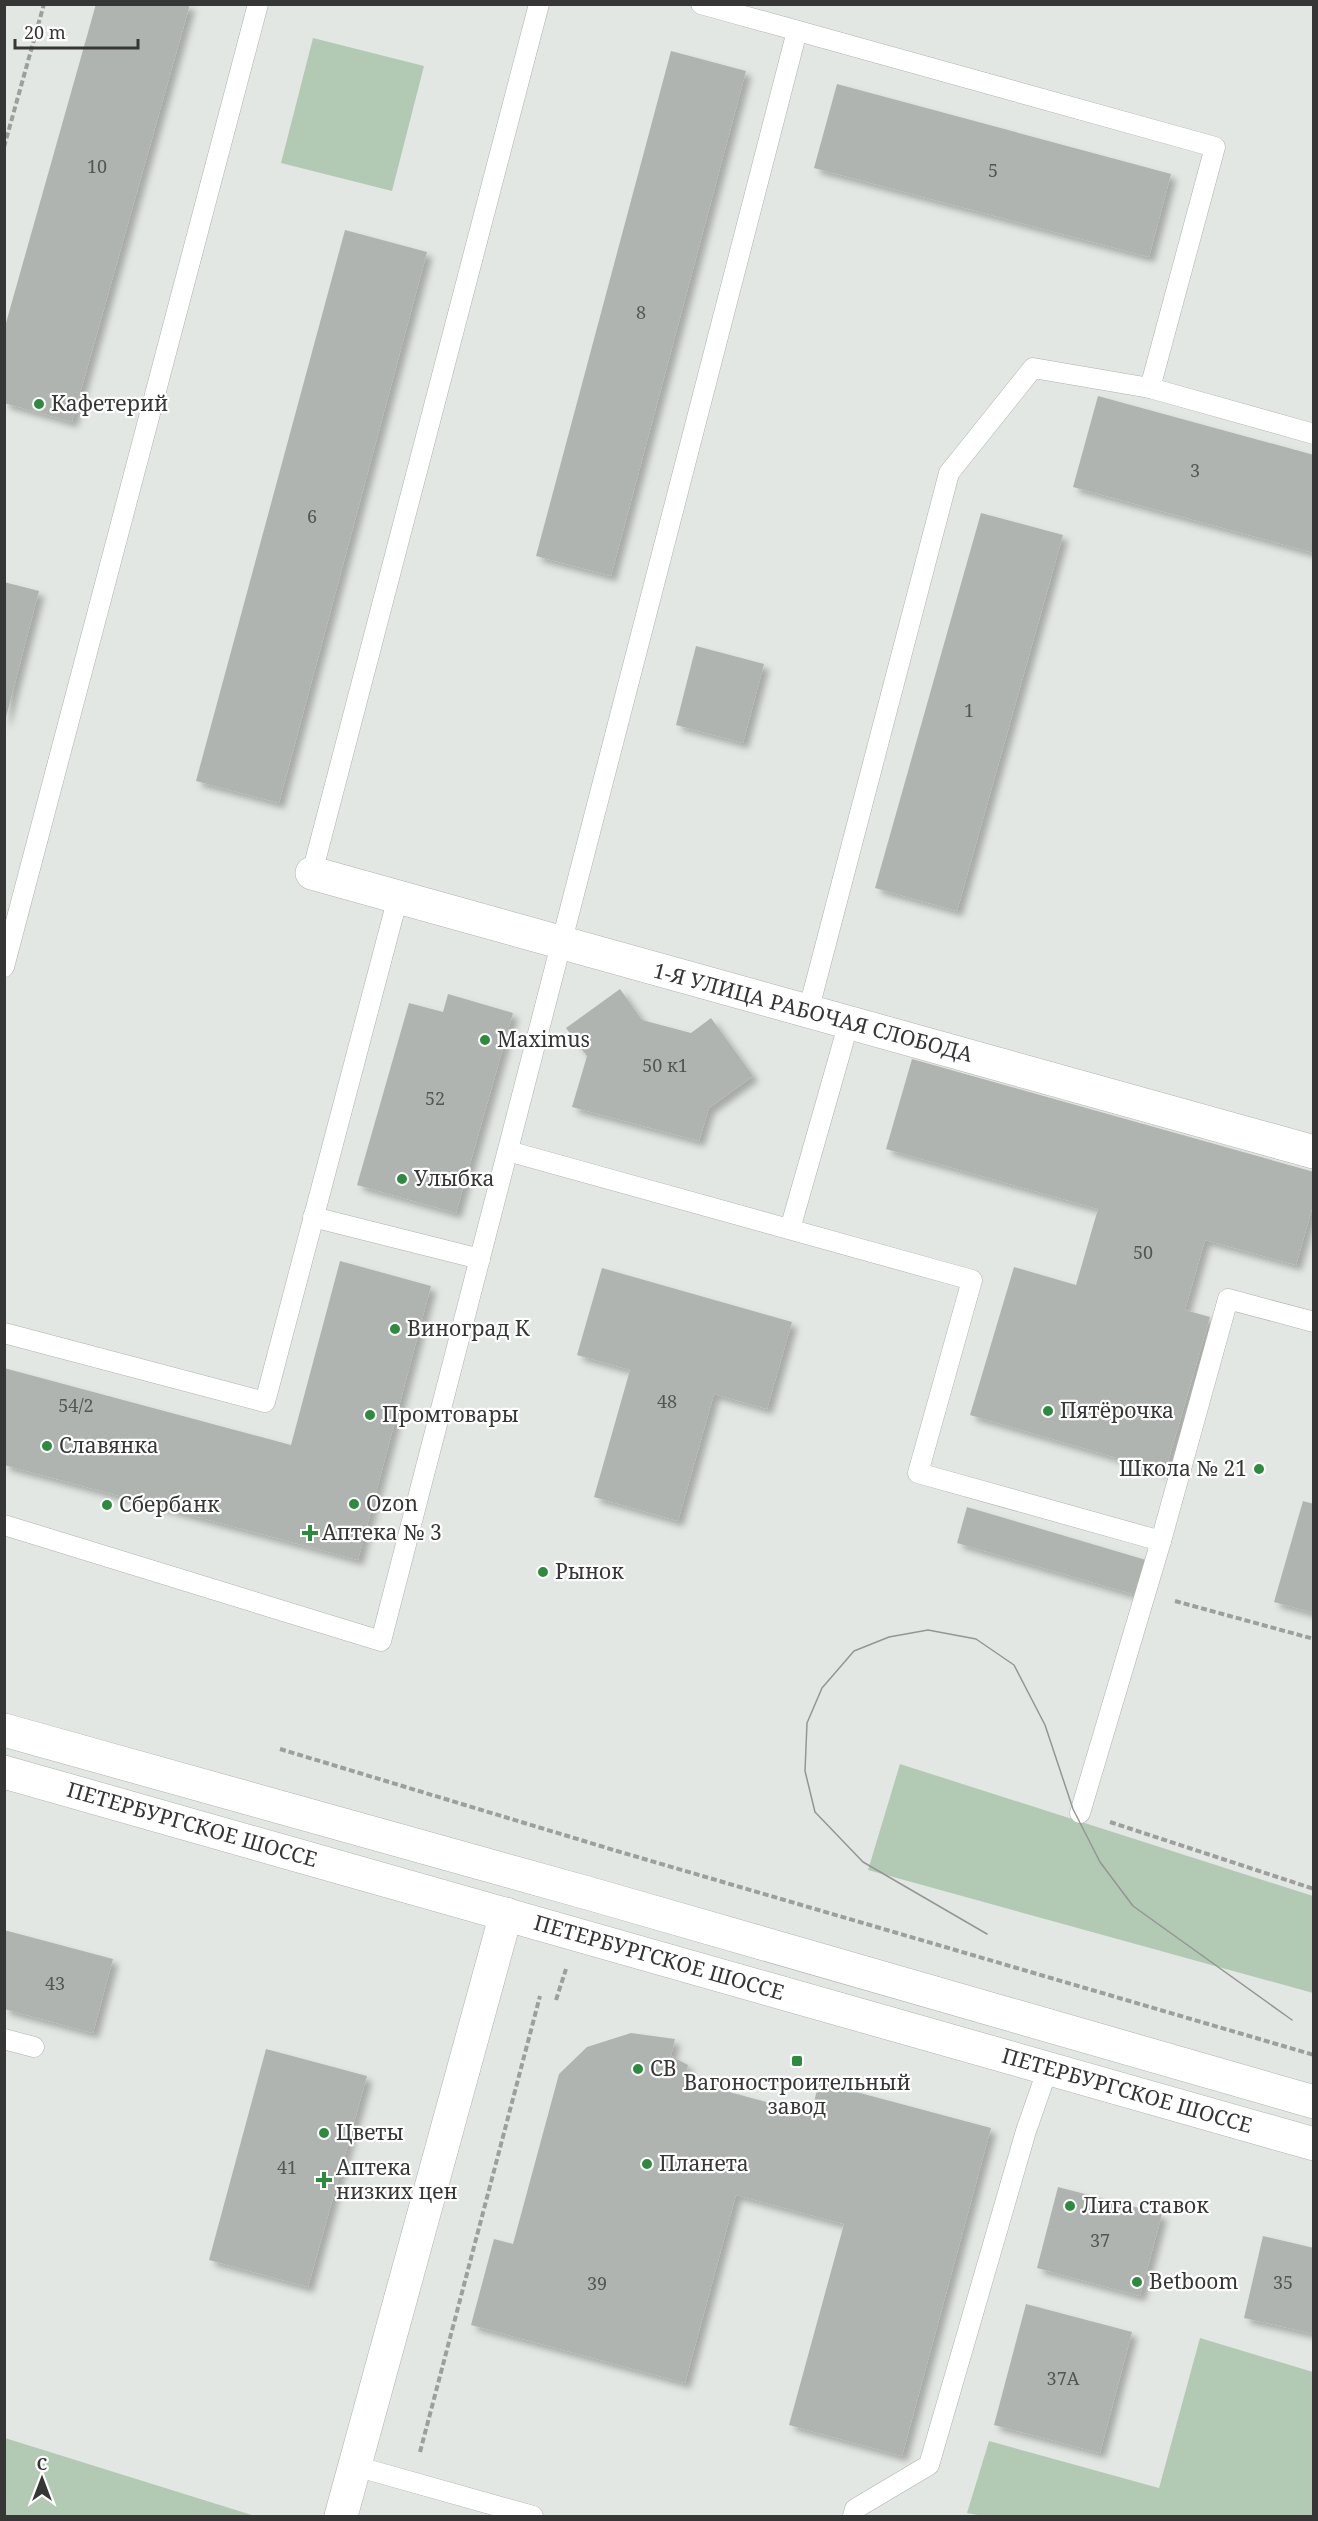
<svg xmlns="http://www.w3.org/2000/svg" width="1318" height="2521" viewBox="0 0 1318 2521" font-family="'Noto Serif',serif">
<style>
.green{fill:#b2cab3}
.building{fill:#b0b4b0;filter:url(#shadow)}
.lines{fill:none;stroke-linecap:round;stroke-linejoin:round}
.service-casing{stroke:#aeb1ae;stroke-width:21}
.minor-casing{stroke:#aeb1ae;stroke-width:34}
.primary-casing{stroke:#aeb1ae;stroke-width:34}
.path{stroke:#9c9f9c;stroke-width:4;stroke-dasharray:6 3;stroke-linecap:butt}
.service{stroke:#fff;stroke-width:20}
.minor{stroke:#fff;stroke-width:33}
.primary{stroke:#fff;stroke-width:33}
.tram{stroke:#949694;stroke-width:1.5}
.poi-dot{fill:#2d8b3d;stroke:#fff;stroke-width:2}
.labels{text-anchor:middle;stroke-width:4.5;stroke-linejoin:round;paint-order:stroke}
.number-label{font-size:18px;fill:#545654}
.poi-label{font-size:21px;fill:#353635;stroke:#fff;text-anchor:start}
.street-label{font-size:21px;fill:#353635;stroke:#fff}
</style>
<defs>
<filter id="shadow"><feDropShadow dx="5.5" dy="5.5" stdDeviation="3" flood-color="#0004"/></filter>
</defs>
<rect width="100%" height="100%" fill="#e3e7e3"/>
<!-- green -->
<g class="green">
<polygon points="313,38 424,66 392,191 281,163"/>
<polygon points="900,1764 1313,1896 1313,1993 868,1870"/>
<polygon points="1200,2338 1313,2372 1313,2516 983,2516 967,2513 989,2441 1159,2488"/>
<polygon points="5,2438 255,2516 5,2516"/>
</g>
<!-- building -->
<g class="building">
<polygon points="96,4 190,4 72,422 4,403 4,330"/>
<polygon points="671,51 746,71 611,576 536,556"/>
<polygon points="837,84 1171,174 1149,257 814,168"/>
<polygon points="345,230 427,252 279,803 196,781"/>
<polygon points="1098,396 1314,455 1314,553 1073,487"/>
<polygon points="981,513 1063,535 957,911 875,888"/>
<polygon points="4,582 39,591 5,721 4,721"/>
<polygon points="696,646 764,664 743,743 676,725"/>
<polygon points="620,989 642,1020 691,1033 711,1018 753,1076 709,1108 699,1141 572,1107 587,1056 566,1028"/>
<polygon points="448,994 513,1013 456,1213 357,1185 409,1003 443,1012"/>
<polygon points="912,1059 1314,1172 1314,1202 1296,1265 1205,1240 1185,1310 1210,1317 1165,1472 970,1415 1014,1267 1076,1285 1098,1209 886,1149"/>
<polygon points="340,1261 431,1286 358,1560 4,1465 4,1368 291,1445"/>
<polygon points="602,1268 792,1322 767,1409 714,1394 678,1521 594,1497 630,1370 577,1355"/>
<polygon points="1303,1501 1314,1504 1314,1613 1274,1602"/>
<polygon points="967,1507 1146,1560 1136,1595 957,1543"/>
<polygon points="4,1930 113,1959 93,2033 4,2009"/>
<polygon points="631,2033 675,2039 671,2056 688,2065 685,2080 811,2114 819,2082 991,2128 902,2456 789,2425 844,2224 736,2195 685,2383 471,2325 494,2239 513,2244 559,2074 587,2047"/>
<polygon points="266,2049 367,2076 308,2287 209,2260"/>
<polygon points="1058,2187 1162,2214 1140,2296 1037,2268"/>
<polygon points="1263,2236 1314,2248 1314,2334 1244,2318"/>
<polygon points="1026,2304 1132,2332 1100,2453 994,2425"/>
</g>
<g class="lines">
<!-- service casing -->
<g class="service-casing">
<g id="service">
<polyline points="701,4 1215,147 1150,388"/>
<polyline points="312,873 539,4"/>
<polyline points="4,967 258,4"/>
<polyline points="808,1012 949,473 1033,368 1150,388 1314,434"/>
<polyline points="508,1151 972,1280 918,1473 1161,1541 1228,1299 1314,1322"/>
<polyline points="313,1217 480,1259"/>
<polyline points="790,1229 849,1022"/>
<polyline points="4,1333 265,1402 398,897"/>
<polyline points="4,1525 381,1641 797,31"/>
<polyline points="1080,1813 1161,1541"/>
<polyline points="4,2039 34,2047"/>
<polyline points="355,2466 533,2516"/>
<polyline points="853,2516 855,2509 929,2465 1026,2131 1048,2068"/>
</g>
</g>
<!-- minor casing -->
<g class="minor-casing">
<g id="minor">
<polyline points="312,873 1314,1152"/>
<polyline points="341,2516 506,1914"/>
</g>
</g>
<!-- primary casing -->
<g class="primary-casing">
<g id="primary">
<polyline points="4,1730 591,1894 1314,2102"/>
<polyline points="4,1772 1314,2144"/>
</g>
</g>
<!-- path -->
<g class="path">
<polyline points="4,147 44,4"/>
<polyline points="1175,1601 1314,1639"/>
<polyline points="280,1749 617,1851 1314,2055"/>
<polyline points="1110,1822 1314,1889"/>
<polyline points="556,2000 566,1969"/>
<polyline points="420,2452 540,1996"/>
</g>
<!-- service -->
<use href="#service" class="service"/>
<!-- minor -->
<use href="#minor" class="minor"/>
<!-- primary -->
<use href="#primary" class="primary"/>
<!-- tram -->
<polyline class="tram" points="987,1934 863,1862 815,1812 805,1771 807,1723 822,1688 854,1651 889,1637 928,1630 976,1639 1014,1665 1045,1725 1073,1809 1100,1862 1133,1906 1292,2020"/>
</g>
<!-- markers -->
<g class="poi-dot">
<circle cx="39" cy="404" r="6"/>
<circle cx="485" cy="1040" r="6"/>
<circle cx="402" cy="1179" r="6"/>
<circle cx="395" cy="1329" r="6"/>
<circle cx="1048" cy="1411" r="6"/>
<circle cx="370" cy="1415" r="6"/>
<circle cx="47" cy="1446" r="6"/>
<circle cx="1259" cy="1469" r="6"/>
<circle cx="354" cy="1504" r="6"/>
<circle cx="107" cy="1505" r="6"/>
<path d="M307 1524h6v6h6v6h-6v6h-6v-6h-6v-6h6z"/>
<circle cx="543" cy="1572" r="6"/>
<rect x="791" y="2055" width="12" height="12" rx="3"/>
<circle cx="638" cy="2069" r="6"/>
<circle cx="324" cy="2133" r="6"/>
<circle cx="647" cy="2164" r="6"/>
<path d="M321 2171h6v6h6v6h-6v6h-6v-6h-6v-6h6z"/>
<circle cx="1070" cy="2206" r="6"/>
<circle cx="1137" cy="2282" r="6"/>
</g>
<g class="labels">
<!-- number labels -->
<g class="number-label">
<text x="97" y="173">10</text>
<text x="993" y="177">5</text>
<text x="641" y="319">8</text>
<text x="1195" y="477">3</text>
<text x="312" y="523">6</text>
<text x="969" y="717">1</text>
<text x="665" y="1072">50 к1</text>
<text x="435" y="1105">52</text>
<text x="1143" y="1259">50</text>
<text x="667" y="1408">48</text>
<text x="76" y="1412">54/2</text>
<text x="55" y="1990">43</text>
<text x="287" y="2174">41</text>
<text x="1100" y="2247">37</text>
<text x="1283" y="2289">35</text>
<text x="597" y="2290">39</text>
<text x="1063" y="2385">37А</text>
</g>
<!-- poi labels -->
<g class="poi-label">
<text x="51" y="411">Кафетерий</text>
<text x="497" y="1047">Maximus</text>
<text x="414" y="1186">Улыбка</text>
<text x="407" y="1336">Виноград К</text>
<text x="1060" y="1418">Пятёрочка</text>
<text x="382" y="1422">Промтовары</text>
<text x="59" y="1453">Славянка</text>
<text x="1247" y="1476" text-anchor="end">Школа № 21</text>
<text x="366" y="1511">Ozon</text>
<text x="119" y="1512">Сбербанк</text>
<text x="322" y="1540">Аптека № 3</text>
<text x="555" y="1579">Рынок</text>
<text x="650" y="2076">СВ</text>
<text x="797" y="2090" text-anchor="middle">Вагоностроительный<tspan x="797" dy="24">завод</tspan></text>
<text x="336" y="2140">Цветы</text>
<text x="659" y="2171">Планета</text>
<text x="336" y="2175">Аптека<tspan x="336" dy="24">низких цен</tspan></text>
<text x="1082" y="2213">Лига ставок</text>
<text x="1149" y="2289">Betboom</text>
</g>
<!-- street labels -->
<g class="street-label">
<text transform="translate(813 1013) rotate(15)" y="7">1-Я УЛИЦА РАБОЧАЯ СЛОБОДА</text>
<text transform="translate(192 1825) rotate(16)" y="7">ПЕТЕРБУРГСКОЕ ШОССЕ</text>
<text transform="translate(659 1958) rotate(16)" y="7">ПЕТЕРБУРГСКОЕ ШОССЕ</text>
<text transform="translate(1127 2091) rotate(16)" y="7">ПЕТЕРБУРГСКОЕ ШОССЕ</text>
</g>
</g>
<!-- border -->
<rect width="1318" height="2521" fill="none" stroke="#353635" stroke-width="12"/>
<!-- north arrow -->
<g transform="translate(42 2479)" stroke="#ffffff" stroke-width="4.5" paint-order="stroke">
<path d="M0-4.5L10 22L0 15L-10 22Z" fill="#353635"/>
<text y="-9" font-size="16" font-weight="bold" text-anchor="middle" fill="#353635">С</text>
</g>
<!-- scale -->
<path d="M15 39v9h123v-9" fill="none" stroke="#353635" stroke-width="3"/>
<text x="24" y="39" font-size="18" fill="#353635" stroke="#ffffff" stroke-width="4.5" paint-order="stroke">20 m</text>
</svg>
